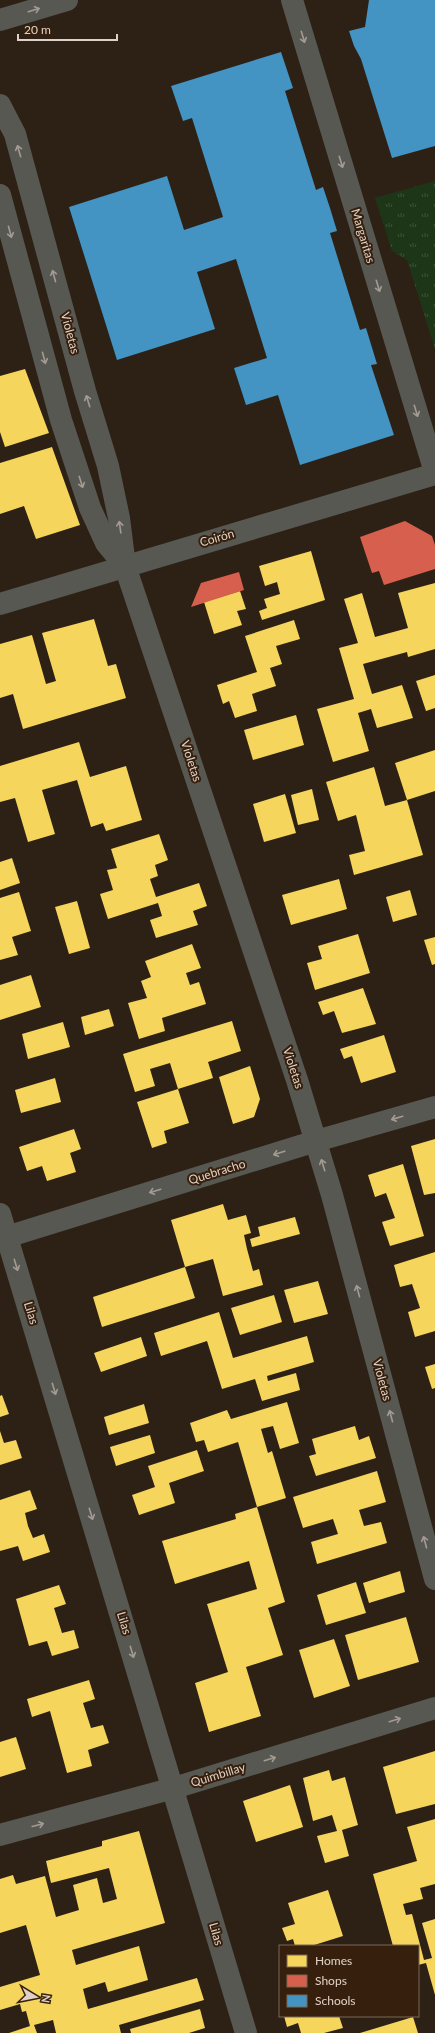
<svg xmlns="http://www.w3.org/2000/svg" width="435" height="2033" viewBox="0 0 435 2033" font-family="Lato,sans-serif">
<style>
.park{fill:url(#park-tufts)}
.homes{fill:#f6d55c}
.shops{fill:#d6604d}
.schools{fill:#4393c3}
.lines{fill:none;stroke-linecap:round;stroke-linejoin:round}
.minor{stroke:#585853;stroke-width:22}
.oneway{stroke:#a39b92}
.labels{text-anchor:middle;stroke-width:4;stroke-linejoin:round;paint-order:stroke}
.street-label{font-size:12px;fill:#e0d1c6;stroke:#36200d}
</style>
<defs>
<pattern id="park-tufts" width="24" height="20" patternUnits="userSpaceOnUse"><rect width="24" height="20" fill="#1d3618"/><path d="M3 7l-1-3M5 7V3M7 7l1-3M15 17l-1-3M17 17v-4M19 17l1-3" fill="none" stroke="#3e5238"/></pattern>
</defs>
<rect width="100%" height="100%" fill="#2d2116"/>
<!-- park -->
<polygon class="park" points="435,181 435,349 407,260 392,251 375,198"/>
<!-- homes -->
<g class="homes">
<polygon points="25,369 49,433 5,447 0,432 0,376"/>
<polygon points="52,447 80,525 36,539 24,506 0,514 0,463"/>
<polygon points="311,551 325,600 262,620 259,611 267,608 264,599 280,594 277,582 265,586 259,566"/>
<polygon points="435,583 435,649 408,657 407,652 363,664 372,694 402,685 413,718 377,728 371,709 358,713 369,751 333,762 317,709 354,699 339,648 358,643 344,599 362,593 375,637 408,628 398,593"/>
<polygon points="240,591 246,609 237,611 242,625 214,634 204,602"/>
<polygon points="94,619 108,666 116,664 126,698 23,729 13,694 0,698 0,644 32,635 46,684 56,681 42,633"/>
<polygon points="294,620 300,639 276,646 282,664 270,668 276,686 252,694 257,711 235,718 229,701 223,704 217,685 257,672 245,636"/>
<polygon points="435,675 435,708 426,711 416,681"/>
<polygon points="296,715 304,745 253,760 244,730"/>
<polygon points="79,742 90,777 126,766 142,820 106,831 103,823 91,827 77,780 42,790 55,834 28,842 15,798 0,802 0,766"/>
<polygon points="435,750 435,791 407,800 395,763"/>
<polygon points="374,767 385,806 407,800 423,855 354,875 349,855 365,851 356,815 338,821 326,782"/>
<polygon points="312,789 319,820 298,825 291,795"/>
<polygon points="285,794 296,833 264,842 253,804"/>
<polygon points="159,834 168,860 155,865 158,876 150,879 156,897 199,883 207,906 193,911 198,925 156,938 150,920 162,916 158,903 108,919 100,894 113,890 107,870 117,868 111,849"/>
<polygon points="12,858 20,883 0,890 0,862"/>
<polygon points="339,879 347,909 291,925 282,895"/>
<polygon points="410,890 417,915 393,922 386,897"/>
<polygon points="19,892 31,931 12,937 18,955 0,960 0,898"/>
<polygon points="77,901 90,948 69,954 55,907"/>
<polygon points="358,934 370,973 315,990 307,963 322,959 318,946"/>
<polygon points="435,937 435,964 432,965 424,940"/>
<polygon points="192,944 201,968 186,973 190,985 199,982 206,1004 162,1018 165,1031 139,1039 128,1003 147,998 141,981 151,977 145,961"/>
<polygon points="31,975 41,1007 0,1020 0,985"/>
<polygon points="363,988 376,1024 342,1033 334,1011 323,1015 318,1002"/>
<polygon points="109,1009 114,1026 85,1035 81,1017"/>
<polygon points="232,1021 241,1051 208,1062 213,1078 178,1089 170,1063 150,1069 155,1086 135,1092 123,1054"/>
<polygon points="63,1022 70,1047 28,1059 22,1034"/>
<polygon points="384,1035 396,1072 361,1083 352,1056 344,1059 340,1049"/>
<polygon points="250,1066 260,1099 254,1117 233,1124 219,1077"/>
<polygon points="55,1078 61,1102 21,1113 15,1090"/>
<polygon points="178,1089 189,1123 164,1131 167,1143 152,1148 137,1102"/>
<polygon points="74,1129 81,1149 70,1153 76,1172 47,1181 42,1166 27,1171 19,1147"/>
<polygon points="435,1139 435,1193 424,1195 411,1146"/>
<polygon points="403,1164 424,1236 390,1246 382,1222 395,1218 386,1193 375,1197 368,1175"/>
<polygon points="223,1204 228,1220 246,1215 251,1233 244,1235 247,1249 253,1271 259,1269 263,1285 223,1296 213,1259 185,1267 195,1298 102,1327 93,1297 185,1267 171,1220"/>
<polygon points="295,1217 300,1234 252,1247 250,1239 260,1236 258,1227"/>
<polygon points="435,1252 435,1331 415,1337 408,1312 420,1308 412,1284 400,1287 394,1265"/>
<polygon points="318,1281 328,1314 294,1323 284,1290"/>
<polygon points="274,1295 282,1322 240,1335 231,1308"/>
<polygon points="219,1312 233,1358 307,1336 314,1362 267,1376 268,1381 296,1373 300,1390 262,1401 255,1379 222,1389 207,1341 161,1356 154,1333"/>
<polygon points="141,1337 147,1356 101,1372 94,1353"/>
<polygon points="435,1364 435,1388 432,1389 425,1367"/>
<polygon points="2,1395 9,1414 0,1417 0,1396"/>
<polygon points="287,1402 299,1443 280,1449 273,1426 261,1429 268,1453 272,1451 286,1498 257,1507 285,1602 268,1608 283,1655 246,1667 261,1716 209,1732 195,1683 228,1672 207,1604 257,1589 249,1561 175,1584 162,1541 236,1519 235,1514 257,1507 238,1442 208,1452 204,1440 196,1442 190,1423 227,1410 231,1419"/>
<polygon points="144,1404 149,1423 109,1435 104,1417"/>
<polygon points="355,1426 359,1440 369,1436 376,1458 316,1476 309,1456 316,1454 312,1439"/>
<polygon points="0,1431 4,1443 16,1440 22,1458 0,1465"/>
<polygon points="150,1435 155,1453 116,1466 110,1447"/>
<polygon points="197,1450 204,1471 169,1483 175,1503 139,1515 132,1495 155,1487 148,1466"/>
<polygon points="377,1471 386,1502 359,1510 364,1526 381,1522 387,1543 317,1564 311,1542 338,1534 333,1519 303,1528 293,1497"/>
<polygon points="30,1490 37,1509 25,1513 28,1526 33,1538 44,1534 50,1552 23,1561 18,1546 0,1551 0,1500"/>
<polygon points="400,1571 405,1592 369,1603 363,1583"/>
<polygon points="356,1582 366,1613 326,1625 317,1595"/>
<polygon points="59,1585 66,1604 54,1608 62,1633 74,1630 79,1648 52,1656 47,1641 29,1646 16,1599"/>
<polygon points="406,1617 419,1662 358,1680 345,1635"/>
<polygon points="334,1639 350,1686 314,1698 299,1650"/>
<polygon points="89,1680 95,1699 83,1703 91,1728 103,1725 109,1743 88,1750 92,1766 67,1773 50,1711 32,1717 27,1699"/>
<polygon points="16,1737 26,1769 0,1777 0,1742"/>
<polygon points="435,1751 435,1804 396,1814 383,1767"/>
<polygon points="329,1770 332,1781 345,1777 358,1825 342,1830 349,1856 325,1863 317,1836 337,1831 332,1815 313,1821 303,1778"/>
<polygon points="290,1785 303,1827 256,1842 243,1801"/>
<polygon points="435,1819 435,1884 420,1888 423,1899 403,1904 406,1915 412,1914 424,1960 432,1958 422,1923 435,1919 435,1995 426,1963 418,1965 418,1946 393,1946 373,1874 417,1861 407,1827"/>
<polygon points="139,1831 165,1923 72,1950 76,1965 139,1946 148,1980 108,1992 105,1982 83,1989 88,2009 197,1978 204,2000 119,2025 121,2033 56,2033 53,2020 34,2025 37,2033 9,2033 30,2026 26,2011 22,2012 20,2004 0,2010 0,1987 40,1975 26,1925 0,1933 0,1879 13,1875 16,1884 45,1876 56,1917 79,1910 73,1885 97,1878 103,1903 117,1899 109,1868 51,1883 46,1861 102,1846 102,1841"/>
<polygon points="328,1890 343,1936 311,1946 295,1946 293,1939 287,1941 282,1928 295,1924 288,1903"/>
<polygon points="200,2009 205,2028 189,2033 131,2033 130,2029"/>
<polygon points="284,2016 339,2016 343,2028 324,2033 301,2033 298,2023 287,2027"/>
<polygon points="413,2017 418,2033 360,2033"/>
</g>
<!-- shops -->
<g class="shops">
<polygon points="405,521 432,536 435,545 435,569 384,585 379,571 372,573 360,537"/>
<polygon points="239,572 244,590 191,607 201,583"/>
</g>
<!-- schools -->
<g class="schools">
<polygon points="369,0 435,0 435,146 392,158 361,59 354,46 349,31 365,27"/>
<polygon points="281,52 293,88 285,91 316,190 323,187 330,208 337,231 330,233 360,330 366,328 377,364 371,365 394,435 300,465 278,395 246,405 234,368 267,358 236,259 197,272 215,329 117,360 69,207 167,176 184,230 223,217 192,118 183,121 171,86"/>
</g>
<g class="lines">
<!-- minor -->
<g class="minor">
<polyline points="292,0 435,472"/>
<polyline points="0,20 67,0"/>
<polyline points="0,105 15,134 85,391 108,466 119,518 125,566 297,1080 332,1195 435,1579"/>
<polyline points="0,195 61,420 90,508 106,543 125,566"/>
<polyline points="0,604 435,474"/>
<polyline points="0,1214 246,2033"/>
<polyline points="0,1239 316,1141 435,1107"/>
<polyline points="0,1835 174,1788 435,1708"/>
</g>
</g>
<!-- one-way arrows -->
<defs><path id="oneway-shaft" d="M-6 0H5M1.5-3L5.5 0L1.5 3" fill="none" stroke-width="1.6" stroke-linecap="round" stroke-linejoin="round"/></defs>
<g class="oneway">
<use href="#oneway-shaft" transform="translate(34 10) rotate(-17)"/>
<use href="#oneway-shaft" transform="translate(303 37) rotate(73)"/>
<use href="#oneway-shaft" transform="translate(19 151) rotate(-106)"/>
<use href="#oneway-shaft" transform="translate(341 162) rotate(73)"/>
<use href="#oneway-shaft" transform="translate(10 232) rotate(75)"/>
<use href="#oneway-shaft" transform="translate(54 276) rotate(-105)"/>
<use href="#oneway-shaft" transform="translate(378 286) rotate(73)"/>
<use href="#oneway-shaft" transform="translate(44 358) rotate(75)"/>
<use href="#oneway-shaft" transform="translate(88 401) rotate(-107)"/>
<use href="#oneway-shaft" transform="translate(416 411) rotate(73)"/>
<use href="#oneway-shaft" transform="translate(81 482) rotate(72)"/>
<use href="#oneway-shaft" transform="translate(120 527) rotate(-98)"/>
<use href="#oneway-shaft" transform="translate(397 1118) rotate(164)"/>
<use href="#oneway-shaft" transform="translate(279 1153) rotate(162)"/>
<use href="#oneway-shaft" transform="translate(323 1165) rotate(-107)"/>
<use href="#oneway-shaft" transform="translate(155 1191) rotate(163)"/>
<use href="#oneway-shaft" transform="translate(16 1265) rotate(73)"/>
<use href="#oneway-shaft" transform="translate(358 1291) rotate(-105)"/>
<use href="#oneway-shaft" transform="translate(54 1389) rotate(73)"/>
<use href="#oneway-shaft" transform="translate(391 1416) rotate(-105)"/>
<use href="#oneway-shaft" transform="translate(91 1514) rotate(73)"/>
<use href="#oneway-shaft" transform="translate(425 1542) rotate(-105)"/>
<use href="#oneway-shaft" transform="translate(132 1652) rotate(73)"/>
<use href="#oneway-shaft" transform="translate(395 1720) rotate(-17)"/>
<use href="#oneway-shaft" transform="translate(270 1759) rotate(-17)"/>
<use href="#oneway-shaft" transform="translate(38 1825) rotate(-15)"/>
</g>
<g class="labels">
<!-- street labels -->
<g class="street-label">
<text transform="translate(363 236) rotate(73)" y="4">Margaritas</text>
<text transform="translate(70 333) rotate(75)" y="4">Violetas</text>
<text transform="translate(217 538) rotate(-16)" y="4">Coirón</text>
<text transform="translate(191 761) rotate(72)" y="4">Violetas</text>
<text transform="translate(293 1068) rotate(72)" y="4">Violetas</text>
<text transform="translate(217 1172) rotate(-17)" y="4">Quebracho</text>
<text transform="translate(31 1313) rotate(73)" y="4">Lilas</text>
<text transform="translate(382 1380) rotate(75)" y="4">Violetas</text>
<text transform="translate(124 1623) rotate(73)" y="4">Lilas</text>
<text transform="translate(218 1775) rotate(-17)" y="4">Quimbillay</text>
<text transform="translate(216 1934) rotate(74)" y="4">Lilas</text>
</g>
</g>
<!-- legend -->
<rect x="279" y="1945" width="140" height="72" fill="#36200d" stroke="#7a6757"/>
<rect x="287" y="1955" width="20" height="12" fill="#f6d55c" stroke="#7a6757"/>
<text x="315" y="1965" font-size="12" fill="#e0d1c6">Homes</text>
<rect x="287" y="1975" width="20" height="12" fill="#d6604d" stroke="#7a6757"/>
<text x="315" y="1985" font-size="12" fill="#e0d1c6">Shops</text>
<rect x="287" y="1995" width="20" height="12" fill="#4393c3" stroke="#7a6757"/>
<text x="315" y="2005" font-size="12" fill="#e0d1c6">Schools</text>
<!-- north arrow -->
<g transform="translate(36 1997) rotate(100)" stroke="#36200d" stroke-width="3" paint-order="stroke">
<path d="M0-3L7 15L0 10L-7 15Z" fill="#e0d1c6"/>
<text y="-6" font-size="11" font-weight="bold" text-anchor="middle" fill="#e0d1c6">N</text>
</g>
<!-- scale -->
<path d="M18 34v6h99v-6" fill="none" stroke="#e0d1c6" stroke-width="2"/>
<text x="24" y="34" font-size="12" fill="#e0d1c6" stroke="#36200d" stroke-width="3" paint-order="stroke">20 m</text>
</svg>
